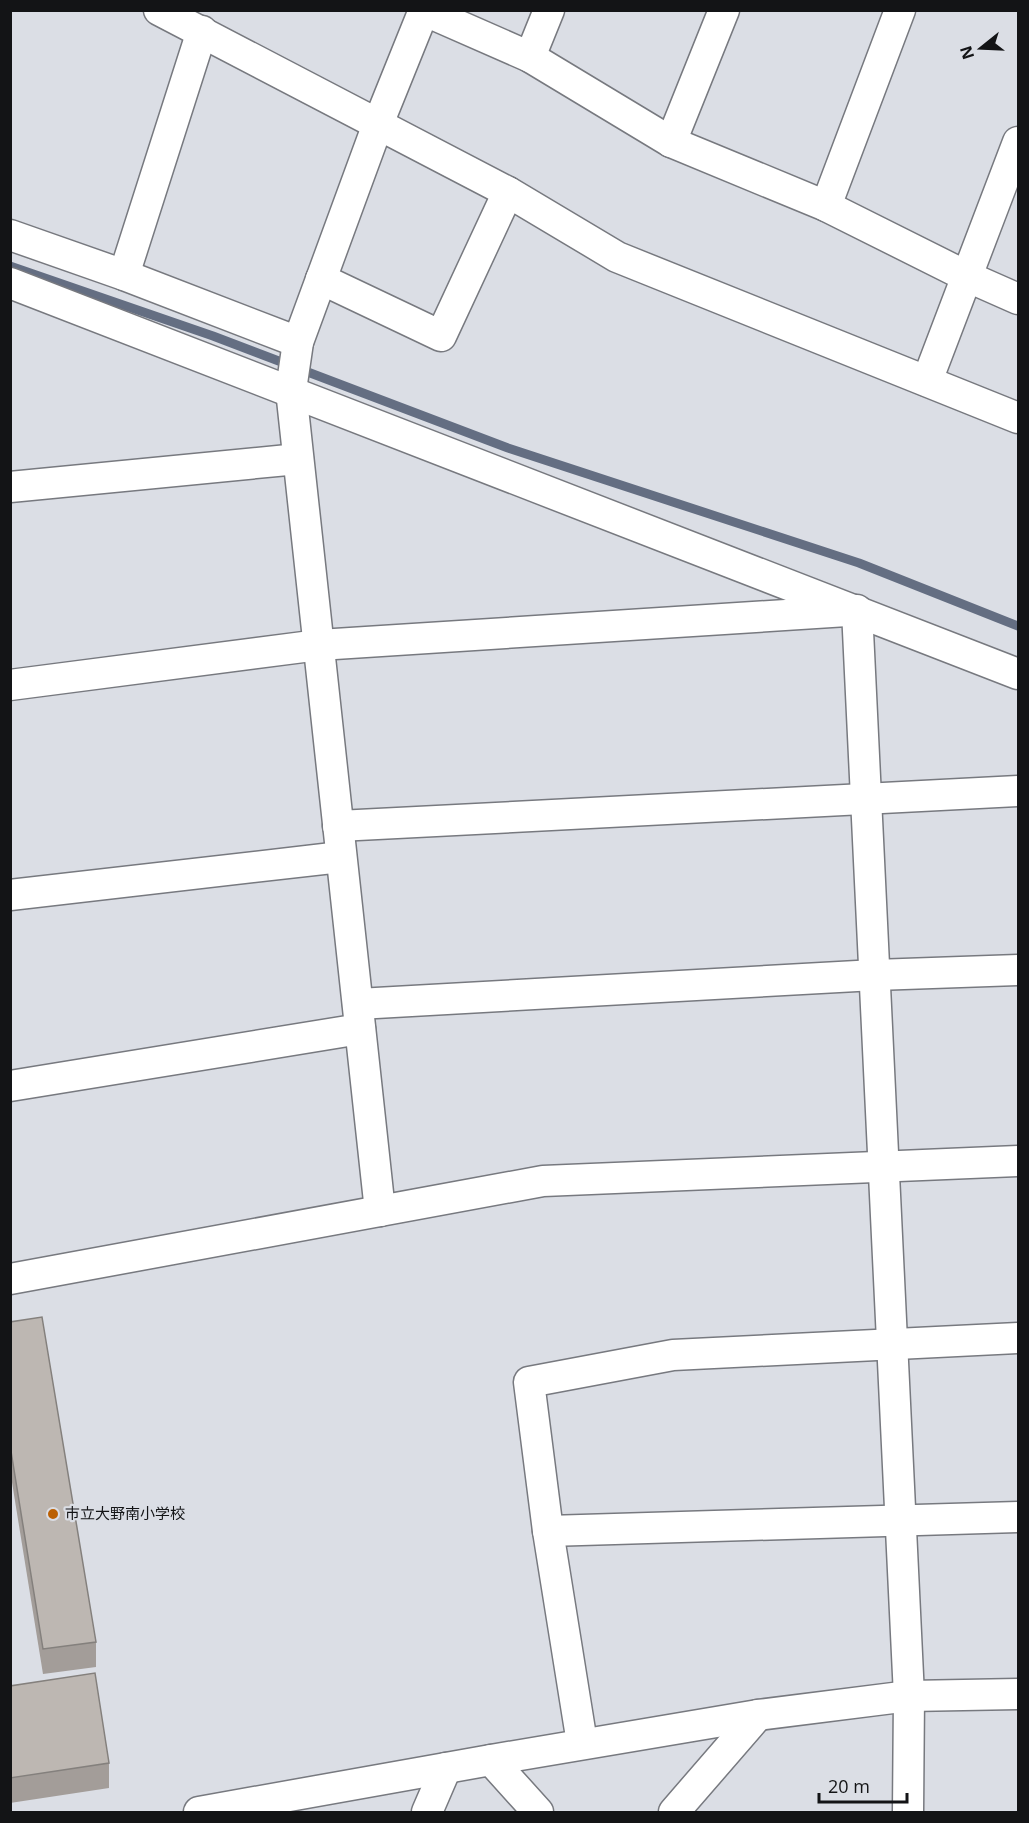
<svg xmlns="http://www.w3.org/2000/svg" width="1029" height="1823" viewBox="0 0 1029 1823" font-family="'Open Sans','Noto Sans JP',sans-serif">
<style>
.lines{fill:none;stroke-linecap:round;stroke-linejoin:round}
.stream{stroke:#646e82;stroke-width:9}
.minor-casing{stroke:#77797f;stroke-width:33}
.minor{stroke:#fff;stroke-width:30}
.wall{fill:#a39d99}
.building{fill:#bdb7b2;stroke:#84807d;stroke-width:1.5}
.poi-dot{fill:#bb6003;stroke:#dbdee5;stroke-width:2}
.labels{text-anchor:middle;stroke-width:4.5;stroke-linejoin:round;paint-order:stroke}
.poi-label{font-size:15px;fill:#131416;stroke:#dbdee5;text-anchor:start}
</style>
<rect width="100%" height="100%" fill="#dbdee5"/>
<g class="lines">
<!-- stream -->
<polyline class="stream" points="10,266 213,336 508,448 859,563 1018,626"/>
<!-- minor casing -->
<g class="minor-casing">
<g id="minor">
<polyline points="159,10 508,192 617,257 1018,418"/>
<polyline points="423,10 530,57 671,142 826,206 966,276 1018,299"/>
<polyline points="530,57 549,10"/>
<polyline points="671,142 724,10"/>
<polyline points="826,206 900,10"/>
<polyline points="10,235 124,275 298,342"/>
<polyline points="124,275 202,31"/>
<polyline points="321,279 441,336 508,192"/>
<polyline points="10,283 1018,674"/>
<polyline points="927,381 1018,142"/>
<polyline points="10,487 298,459"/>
<polyline points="857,610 909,1696 908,1812"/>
<polyline points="10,685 319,645 847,611"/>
<polyline points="338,826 1018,791"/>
<polyline points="10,895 341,857"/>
<polyline points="358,1004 875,975 1018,970"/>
<polyline points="10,1086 360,1029"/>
<polyline points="380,1211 291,390 298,342 378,124 424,10"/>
<polyline points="10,1279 543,1181 1018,1161"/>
<polyline points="548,1531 1018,1517"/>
<polyline points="582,1743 548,1531 529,1382 673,1355 1018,1338"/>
<polyline points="491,1760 758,1715 909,1696 1018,1694"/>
<polyline points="199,1812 491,1760 538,1812"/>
<polyline points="427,1812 446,1768"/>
<polyline points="674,1812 758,1715"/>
</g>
</g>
<!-- minor -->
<use href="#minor" class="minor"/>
</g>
<!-- wall -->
<g class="wall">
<polygon points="10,1322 96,1642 96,1667 43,1674 10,1470"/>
<polygon points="10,1686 109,1763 109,1788 10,1803"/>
</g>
<!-- building -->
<g class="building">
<polygon points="42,1317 96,1642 43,1649 10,1445 10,1322"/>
<polygon points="95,1673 109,1763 10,1778 10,1686"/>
</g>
<!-- markers -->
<circle class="poi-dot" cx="53" cy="1514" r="6"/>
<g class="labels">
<!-- poi labels -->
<g class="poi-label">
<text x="65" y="1519">市立大野南小学校</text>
</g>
</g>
<!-- border -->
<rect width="1029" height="1823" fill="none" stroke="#131416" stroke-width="24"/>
<!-- north arrow -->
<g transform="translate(981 48) rotate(252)" stroke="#dbdee5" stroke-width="4.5" paint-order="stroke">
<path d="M0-4.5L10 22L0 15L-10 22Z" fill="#131416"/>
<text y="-9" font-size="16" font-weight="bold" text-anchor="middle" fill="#131416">N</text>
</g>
<!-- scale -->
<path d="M819 1793v9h88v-9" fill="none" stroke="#131416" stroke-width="3"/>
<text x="828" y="1793" font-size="18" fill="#131416" stroke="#dbdee5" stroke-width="4.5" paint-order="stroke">20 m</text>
</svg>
